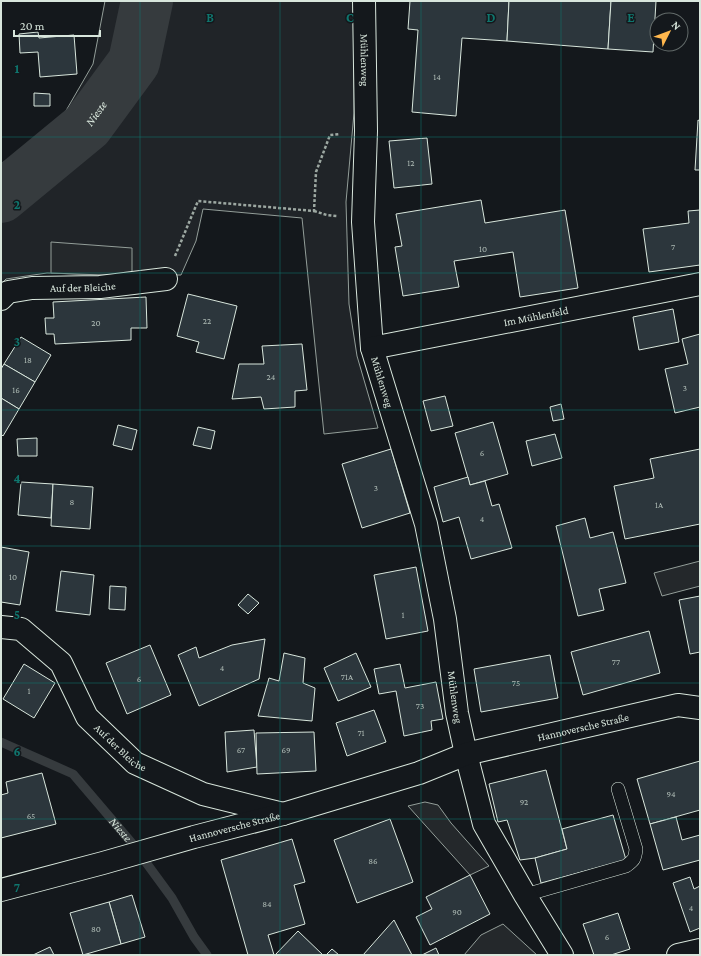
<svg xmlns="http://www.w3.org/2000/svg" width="701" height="956" viewBox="0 0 701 956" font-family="'Crimson Pro',serif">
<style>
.green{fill:#202428;stroke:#939e99}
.parking{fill:#24282b;stroke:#939e99}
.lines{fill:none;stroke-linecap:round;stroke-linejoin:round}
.stream{stroke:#363b3e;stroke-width:9}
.river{stroke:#363b3e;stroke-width:52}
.building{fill:#2c363c;stroke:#d8e6dc}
.lane-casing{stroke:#d8e6dc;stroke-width:14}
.street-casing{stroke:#d8e6dc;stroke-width:24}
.secondary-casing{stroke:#d8e6dc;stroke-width:24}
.path{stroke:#9da8a2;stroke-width:2.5;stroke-dasharray:3 2;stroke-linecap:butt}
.lane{stroke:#14181c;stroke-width:13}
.street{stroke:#14181c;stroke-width:22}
.secondary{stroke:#14181c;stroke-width:22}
.grid{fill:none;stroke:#0f766e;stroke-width:1;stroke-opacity:0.55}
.labels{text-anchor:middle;stroke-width:3;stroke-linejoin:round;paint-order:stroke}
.number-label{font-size:9px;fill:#adbab4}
.street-label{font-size:11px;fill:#d8e6dc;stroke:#14181c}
.water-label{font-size:12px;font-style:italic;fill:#d8e6dc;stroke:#14181c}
.grid-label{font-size:13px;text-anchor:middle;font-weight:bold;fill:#0f766e;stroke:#14181c;stroke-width:3;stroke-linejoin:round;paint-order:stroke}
</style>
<rect width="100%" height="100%" fill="#14181c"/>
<!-- green -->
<polygon class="green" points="105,1 354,1 354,113 346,202 349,304 357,356 378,428 324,434 302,218 203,209 196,241 181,275 103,275 47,273 6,279 1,284 1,164 60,121 93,64"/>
<!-- parking -->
<g class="parking">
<polygon points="51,242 132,248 132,275 103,275 51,273"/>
<polygon points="700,561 700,586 662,596 654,573"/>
<polygon points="425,802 438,805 451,823 489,866 470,875 408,806"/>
<polygon points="503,924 537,955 464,955 481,935"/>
</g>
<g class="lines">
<!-- stream -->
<path class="stream" id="s1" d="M1 742 73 774 131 842 172 898 194 937 207 955"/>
<!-- river -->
<path class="river" id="s2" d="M1 197 87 126 134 62 147 1"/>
</g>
<!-- building -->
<g class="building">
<polygon points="410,1 509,1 507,41 462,38 456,116 412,112 418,30 408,29"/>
<polygon points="509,1 611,1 608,49 507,41"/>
<polygon points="611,1 656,1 653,52 608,49"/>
<polygon points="38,32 39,38 74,35 77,74 40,77 38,52 20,53 19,34"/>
<polygon points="34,93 50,94 50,106 34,106"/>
<polygon points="698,120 700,121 700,170 695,170"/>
<polygon points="427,138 432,184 394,188 389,141"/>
<polygon points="481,200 485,223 565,210 578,288 520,297 513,252 454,261 459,287 403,296 395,247 402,246 396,214"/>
<polygon points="700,210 700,265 649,272 643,229 689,223 688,211"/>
<polygon points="188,294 237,306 224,359 196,352 199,342 177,336"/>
<polygon points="146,297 147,328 131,328 131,340 55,344 54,334 46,334 45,318 54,318 53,302"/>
<polygon points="673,309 679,342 639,350 633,317"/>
<polygon points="700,334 700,407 675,413 665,369 688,364 682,339"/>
<polygon points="21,337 51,355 35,382 4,364"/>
<polygon points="302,344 307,390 295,391 295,407 264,409 261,397 232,399 239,364 264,364 262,346"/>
<polygon points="4,364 35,382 19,409 1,398 1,369"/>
<polygon points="445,396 453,426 431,431 423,401"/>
<polygon points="1,398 19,409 3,436 1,434"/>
<polygon points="561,404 564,419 553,421 550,407"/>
<polygon points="493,422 508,474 470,485 455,433"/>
<polygon points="118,425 137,430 132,450 113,445"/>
<polygon points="198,427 215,431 211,449 193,445"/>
<polygon points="555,434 562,458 532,466 526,441"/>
<polygon points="37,438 37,456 18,456 17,439"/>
<polygon points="391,449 410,513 362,528 342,464"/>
<polygon points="700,449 700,524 625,539 614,486 654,478 650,459"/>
<polygon points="468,477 470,485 485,481 492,506 499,504 512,548 471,559 459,517 443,522 434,487"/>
<polygon points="21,482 53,484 51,518 18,515"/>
<polygon points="53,484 93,487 90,529 51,526"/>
<polygon points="585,518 590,538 613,532 626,583 599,589 604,610 578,616 556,526"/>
<polygon points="1,547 29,552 20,605 1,602"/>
<polygon points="416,567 428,631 386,639 374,575"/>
<polygon points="61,571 94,575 90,615 56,611"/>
<polygon points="110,586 126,587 125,610 109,609"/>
<polygon points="248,594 259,603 248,614 238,605"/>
<polygon points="700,596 700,652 690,654 679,600"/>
<polygon points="649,631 660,673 583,695 571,652"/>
<polygon points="265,639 259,679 199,706 178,655 196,647 199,658 232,645"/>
<polygon points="150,645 171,695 127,714 106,663"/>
<polygon points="284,653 305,658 303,683 315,688 312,721 258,716 269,678 279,681"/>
<polygon points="356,653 371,687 338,701 324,668"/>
<polygon points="550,655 558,698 481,712 474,669"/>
<polygon points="24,664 55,683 34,718 3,699"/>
<polygon points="400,664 405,688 436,682 443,719 431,721 432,730 404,736 396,691 379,694 374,669"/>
<polygon points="374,710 386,742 347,756 336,723"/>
<polygon points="254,730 257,767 227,772 225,732"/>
<polygon points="314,732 316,771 257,774 256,733"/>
<polygon points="700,761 700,810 650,824 637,779"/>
<polygon points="546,770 567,849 535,858 520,860 507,820 498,822 489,784"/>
<polygon points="42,773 56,824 1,838 1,795 8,793 6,782"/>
<polygon points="613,815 626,860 541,883 535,858 567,849 562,829"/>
<polygon points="676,817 682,840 700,835 700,860 663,870 650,824"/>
<polygon points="390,819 413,882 357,903 334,840"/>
<polygon points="292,839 305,882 294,885 305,924 268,935 274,955 248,955 221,860"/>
<polygon points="470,875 490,914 430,945 416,917 432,909 426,897"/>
<polygon points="690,877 694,889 700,886 700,928 690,932 673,883"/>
<polygon points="132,895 145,937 121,944 109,902"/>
<polygon points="109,902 121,944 83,955 70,913"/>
<polygon points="618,913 630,949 611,955 594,955 583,924"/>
<polygon points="394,920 412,955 363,955"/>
<polygon points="298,931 323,955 275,955"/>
<polygon points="50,947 54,955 33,955"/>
<polygon points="436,948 439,955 422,955"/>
<polygon points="332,949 339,955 326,955"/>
</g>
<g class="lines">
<!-- lane casing -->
<g class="lane-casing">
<path id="lane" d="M525 895 626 866C634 860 635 859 636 849L618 789"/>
</g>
<!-- street casing -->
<g class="street-casing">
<g id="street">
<path id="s3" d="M364 1 366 131 363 222 372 348 426 524 445 619 457 713 466 754 484 824 525 895 562 955"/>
<path id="s4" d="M1 299 8 292 32 288 100 287 166 279"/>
<path id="s5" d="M372 348 700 284"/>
<path id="s6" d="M1 627 21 629 61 663 87 717 135 763 203 794 283 814"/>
<polyline points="678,955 700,950"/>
</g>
</g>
<!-- secondary casing -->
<g class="secondary-casing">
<g id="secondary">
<path id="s7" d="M1 890 103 863 194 837 283 814 419 773 466 754 678 705 700 708"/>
</g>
</g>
<!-- path -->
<g class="path">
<polyline points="314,211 327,215 337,216"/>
<polyline points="175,256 198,201 314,211 316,172 330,135 340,134"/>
</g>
<!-- lane -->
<use href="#lane" class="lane"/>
<!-- street -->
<use href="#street" class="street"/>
<!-- secondary -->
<use href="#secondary" class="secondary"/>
</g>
<!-- grid -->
<path class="grid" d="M140 1V955M280 1V955M421 1V955M561 1V955M1 137H700M1 273H700M1 410H700M1 546H700M1 683H700M1 819H700"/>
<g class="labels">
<!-- number labels -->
<g class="number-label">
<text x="437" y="80">14</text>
<text x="411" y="166">12</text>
<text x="673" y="250">7</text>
<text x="483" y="252">10</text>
<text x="207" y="324">22</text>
<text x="96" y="326">20</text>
<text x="28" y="363">18</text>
<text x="271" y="380">24</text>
<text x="685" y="391">3</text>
<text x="16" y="393">16</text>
<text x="482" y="456">6</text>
<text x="376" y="491">3</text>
<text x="72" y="505">8</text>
<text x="659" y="508">1A</text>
<text x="482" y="522">4</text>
<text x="13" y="580">10</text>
<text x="403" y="618">1</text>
<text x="616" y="665">77</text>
<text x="222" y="671">4</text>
<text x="347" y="680">71A</text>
<text x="139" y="682">6</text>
<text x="516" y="686">75</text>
<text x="29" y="694">1</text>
<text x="420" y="709">73</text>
<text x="361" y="736">71</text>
<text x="241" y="753">67</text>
<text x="286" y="753">69</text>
<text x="671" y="797">94</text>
<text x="524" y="805">92</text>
<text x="31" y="819">65</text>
<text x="373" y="864">86</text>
<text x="267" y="907">84</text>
<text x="691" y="911">4</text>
<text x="457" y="915">90</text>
<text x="96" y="932">80</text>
<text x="607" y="940">6</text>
</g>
<!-- street labels -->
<g class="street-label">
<text dy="4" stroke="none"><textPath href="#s3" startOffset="59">Mühlenweg</textPath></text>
<text dy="4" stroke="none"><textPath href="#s4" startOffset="85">Auf der Bleiche</textPath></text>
<text dy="4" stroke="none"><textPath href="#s5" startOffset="167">Im Mühlenfeld</textPath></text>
<text dy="4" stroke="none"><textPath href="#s3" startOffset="383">Mühlenweg</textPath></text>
<text dy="4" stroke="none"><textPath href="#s3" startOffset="707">Mühlenweg</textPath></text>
<text dy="4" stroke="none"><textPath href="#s7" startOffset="605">Hannoversche Straße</textPath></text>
<text dy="4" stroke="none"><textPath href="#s6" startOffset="178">Auf der Bleiche</textPath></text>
<text dy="4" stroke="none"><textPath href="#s7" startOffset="242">Hannoversche Straße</textPath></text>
</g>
<!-- water labels -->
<g class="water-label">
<text dy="4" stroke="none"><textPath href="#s2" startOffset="127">Nieste</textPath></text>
<text dy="4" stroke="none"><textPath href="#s1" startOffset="152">Nieste</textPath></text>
</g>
</g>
<g class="grid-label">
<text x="210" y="22">B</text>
<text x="350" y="22">C</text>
<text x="491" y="22">D</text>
<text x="631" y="22">E</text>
<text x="17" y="73">1</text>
<text x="17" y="209">2</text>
<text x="17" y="346">3</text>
<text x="17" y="483">4</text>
<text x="17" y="619">5</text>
<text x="17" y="756">6</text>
<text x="17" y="892">7</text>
</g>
<!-- border -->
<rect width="701" height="956" fill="none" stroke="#d8e6dc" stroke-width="4"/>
<!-- north arrow -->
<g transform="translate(669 32) rotate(48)"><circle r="19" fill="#14181c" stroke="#626a69"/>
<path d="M0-3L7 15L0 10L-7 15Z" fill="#ffb74d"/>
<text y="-6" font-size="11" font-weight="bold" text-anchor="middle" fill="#d8e6dc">N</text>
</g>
<!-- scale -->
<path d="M14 30v6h86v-6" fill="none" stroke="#d8e6dc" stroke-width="2"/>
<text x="20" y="30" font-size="12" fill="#d8e6dc" stroke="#14181c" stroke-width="3" paint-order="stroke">20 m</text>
</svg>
